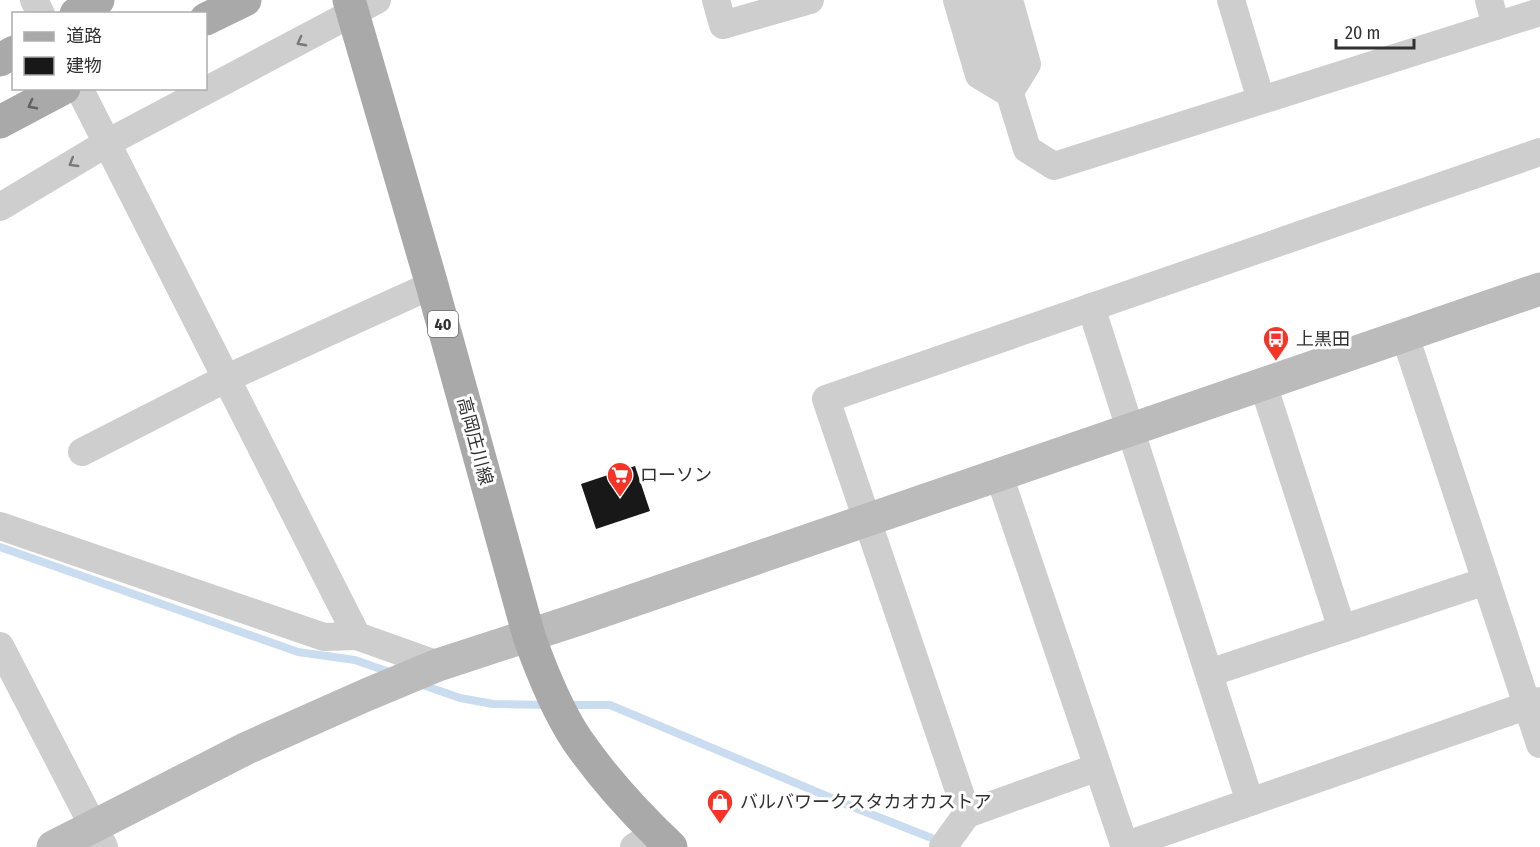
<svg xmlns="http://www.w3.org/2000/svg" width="1540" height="847" viewBox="0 0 1540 847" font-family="'Fira Sans Condensed','Noto Sans JP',sans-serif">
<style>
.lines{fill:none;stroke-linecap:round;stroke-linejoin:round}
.stream{stroke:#cadcf0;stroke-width:8}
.building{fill:#181818}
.street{stroke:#cecece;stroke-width:28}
.secondary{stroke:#bbb;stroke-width:33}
.primary{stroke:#a9a9a9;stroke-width:33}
.oneway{stroke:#787878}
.oneway2{stroke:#616161}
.labels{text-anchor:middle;stroke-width:6;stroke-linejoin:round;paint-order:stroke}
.shield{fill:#fff;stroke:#6f6f6f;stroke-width:1.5}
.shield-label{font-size:16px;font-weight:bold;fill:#313131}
.poi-label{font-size:18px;fill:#313131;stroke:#fff;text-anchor:start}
.street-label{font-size:18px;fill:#313131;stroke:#fff}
</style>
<rect width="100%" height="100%" fill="#fff"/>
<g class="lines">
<!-- stream -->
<g class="stream">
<polyline points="0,547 298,652 355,660 392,673"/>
<polyline points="420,684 460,698 493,704 549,705"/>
<polyline points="567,705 610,705 848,805 939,841"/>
</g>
</g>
<!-- building -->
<polygon class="building" points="635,466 650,511 596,529 581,484"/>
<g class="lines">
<!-- street -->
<g class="street">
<polyline points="34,0 41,14"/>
<polyline points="716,0 723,25 810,0"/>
<polyline points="957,0 979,75 1009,93 1027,64 1009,0"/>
<polyline points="981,0 1027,149 1054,166 1540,12"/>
<polyline points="1231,0 1261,100"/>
<polyline points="1489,0 1496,26"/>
<polyline points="79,88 357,636 438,665"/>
<polyline points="0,207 107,143 377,0"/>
<polyline points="1091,307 1250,802"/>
<polyline points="1405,336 1540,744"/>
<polyline points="1263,384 1342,629"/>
<polyline points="82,452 225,379 432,285"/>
<polyline points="999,475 1125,847"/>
<polyline points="0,526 324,637 357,636"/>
<polyline points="0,646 104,847"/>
<polyline points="1209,673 1486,581"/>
<polyline points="1098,767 967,814 826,399 1540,152"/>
<polyline points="1124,846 1540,701"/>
<polyline points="634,847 656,833"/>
<polyline points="943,847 967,814"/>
</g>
<!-- secondary -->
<polyline class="secondary" points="53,847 247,748 366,695 438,665 579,619 1540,289"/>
<!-- primary -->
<g class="primary">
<path d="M349 0 432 285 529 636C541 670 557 710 577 740 604 779 637 815 671 847"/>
<polyline points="76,14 98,0"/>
<polyline points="206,19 245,0"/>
<polyline points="0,60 14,52"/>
<polyline points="0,122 64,88"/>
</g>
</g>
<!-- one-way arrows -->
<defs><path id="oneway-chevron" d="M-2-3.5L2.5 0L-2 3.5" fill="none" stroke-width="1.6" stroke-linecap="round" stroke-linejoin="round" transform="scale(1.5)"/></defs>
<g class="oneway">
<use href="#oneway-chevron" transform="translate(301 42) rotate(152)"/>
<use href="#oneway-chevron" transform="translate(73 163) rotate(149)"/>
</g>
<use class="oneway2" href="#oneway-chevron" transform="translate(32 105) rotate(152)"/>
<!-- icons -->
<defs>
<g id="bus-pin" transform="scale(1.35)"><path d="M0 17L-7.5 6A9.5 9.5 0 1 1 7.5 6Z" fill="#f53327" stroke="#fff"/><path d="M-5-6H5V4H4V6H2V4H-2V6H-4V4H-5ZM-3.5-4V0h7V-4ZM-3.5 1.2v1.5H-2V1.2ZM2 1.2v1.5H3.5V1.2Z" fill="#fff"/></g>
<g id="supermarket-pin" transform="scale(1.35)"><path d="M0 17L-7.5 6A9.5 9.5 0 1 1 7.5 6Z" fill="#f53327" stroke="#fff"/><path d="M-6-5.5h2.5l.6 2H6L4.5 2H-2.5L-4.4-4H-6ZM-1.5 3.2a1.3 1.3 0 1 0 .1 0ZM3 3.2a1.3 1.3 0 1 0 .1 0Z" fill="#fff"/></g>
<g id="shop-pin" transform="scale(1.35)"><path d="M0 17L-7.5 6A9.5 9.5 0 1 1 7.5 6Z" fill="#f53327" stroke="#fff"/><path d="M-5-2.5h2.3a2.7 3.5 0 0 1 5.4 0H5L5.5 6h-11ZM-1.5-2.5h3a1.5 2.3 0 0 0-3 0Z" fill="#fff"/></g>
</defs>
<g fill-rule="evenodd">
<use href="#bus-pin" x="1276" y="339"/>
<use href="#supermarket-pin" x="620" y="475"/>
<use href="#shop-pin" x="720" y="802"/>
</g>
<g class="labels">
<!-- shield labels -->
<rect class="shield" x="428" y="311" width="30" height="26" rx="4.5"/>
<g class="shield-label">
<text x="443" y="330">40</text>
</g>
<!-- poi labels -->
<g class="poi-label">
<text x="1296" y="345">上黒田</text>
<text x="640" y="481">ローソン</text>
<text x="740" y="808">バルバワークスタカオカストア</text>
</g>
<!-- street labels -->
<g class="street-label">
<text transform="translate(475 441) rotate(75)" y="6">高岡庄川線</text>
</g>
</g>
<!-- legend -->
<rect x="12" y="12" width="195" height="78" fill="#ffffff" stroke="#adadad" stroke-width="1.5"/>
<rect x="24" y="32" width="30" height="9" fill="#a9a9a9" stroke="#adadad" stroke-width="1.5"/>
<text x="66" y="42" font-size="18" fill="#313131">道路</text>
<rect x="24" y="57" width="30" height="18" fill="#181818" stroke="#adadad" stroke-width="1.5"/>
<text x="66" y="72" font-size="18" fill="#313131">建物</text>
<!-- scale -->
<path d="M1336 39v9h78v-9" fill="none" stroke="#313131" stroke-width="3"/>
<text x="1345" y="39" font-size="18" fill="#313131" stroke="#ffffff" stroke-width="4.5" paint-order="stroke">20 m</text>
</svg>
